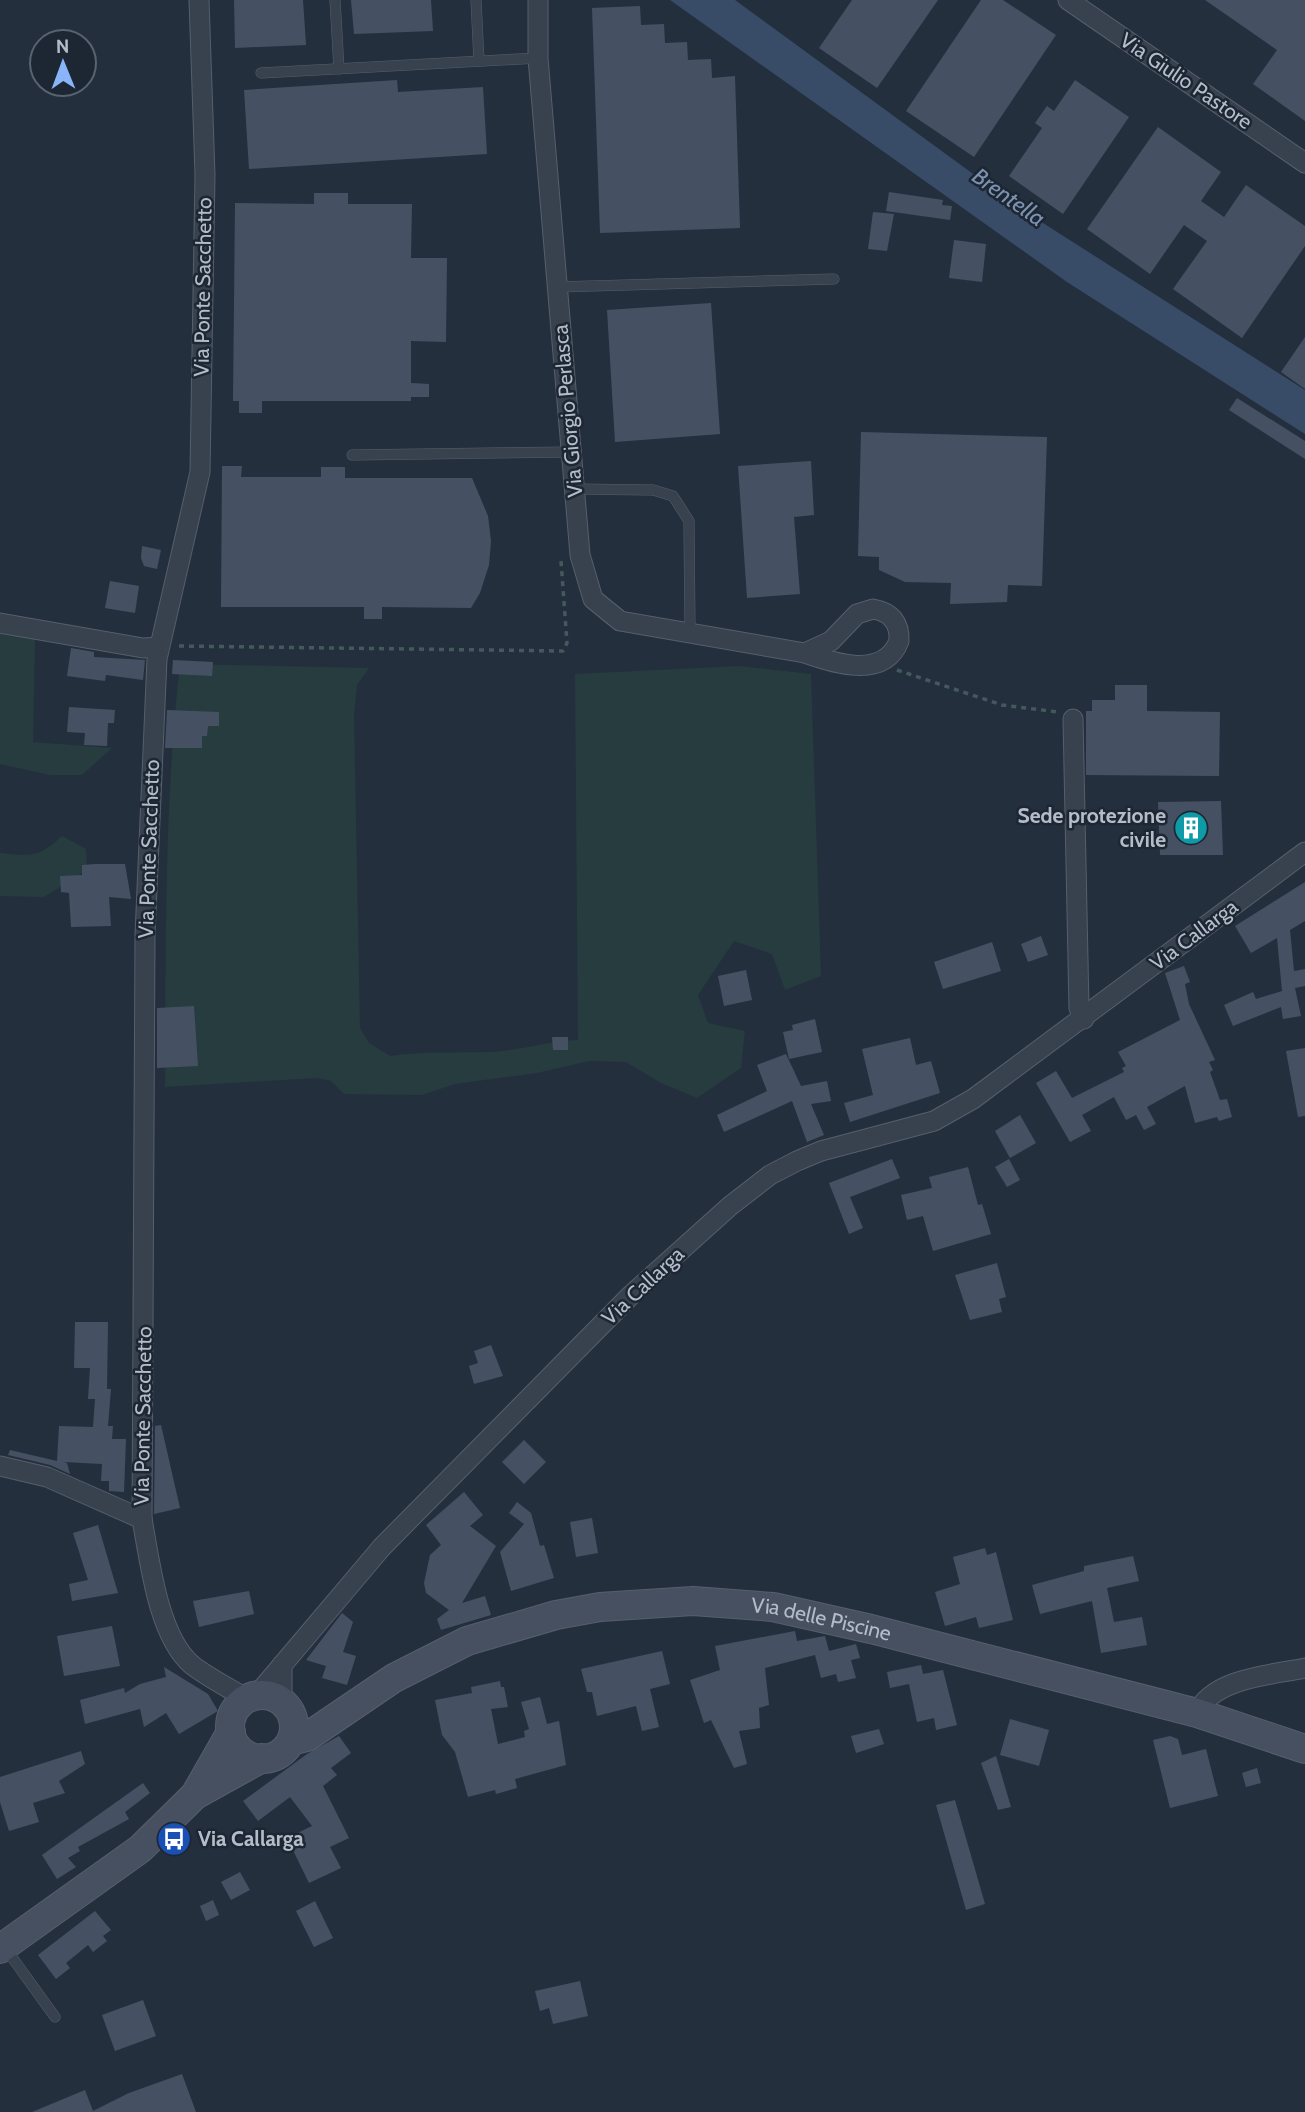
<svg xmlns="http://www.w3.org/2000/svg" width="1305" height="2112" viewBox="0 0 1305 2112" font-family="Cabin,sans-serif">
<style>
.green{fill:#263c3f}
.water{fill:#394c67}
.building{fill:#455162}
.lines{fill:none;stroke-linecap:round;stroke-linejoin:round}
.lane-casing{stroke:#565f6c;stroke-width:11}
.street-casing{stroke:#565f6c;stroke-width:21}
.secondary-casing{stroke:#565f6c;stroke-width:30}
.path{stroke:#44595c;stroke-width:3.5;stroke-dasharray:5 5;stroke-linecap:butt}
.lane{stroke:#38414e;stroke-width:10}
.street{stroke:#38414e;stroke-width:19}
.secondary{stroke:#465061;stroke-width:28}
.labels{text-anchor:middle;stroke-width:5;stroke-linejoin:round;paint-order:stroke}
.street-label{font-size:21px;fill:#b4bcc9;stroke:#1d2633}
.poi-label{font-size:21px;font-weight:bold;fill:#b4bcc9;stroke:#1d2633;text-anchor:end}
.water-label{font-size:23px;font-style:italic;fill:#7c92b1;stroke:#1d2633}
</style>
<rect width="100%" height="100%" fill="#242f3e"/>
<!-- green -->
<g class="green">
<polygon points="0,633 35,638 33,742 112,748 82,775 50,775 0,764"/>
<path d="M180 664 369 668 357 685 354 715 360 1028 369 1043 390 1056C424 1051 456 1053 490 1052 518 1051 548 1041 578 1040L575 674 739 666 811 674 821 976 785 990 772 954 734 941 698 995 708 1023 745 1031 741 1068 697 1098 661 1083 626 1062 589 1061 537 1073 455 1084 422 1095 344 1094 331 1081 317 1078 165 1087C166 946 164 804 180 664Z"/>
<path d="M62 836 86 849 87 870 44 897 0 896V853C31 856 39 858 62 836Z"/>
</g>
<!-- water -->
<polygon class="water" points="670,0 735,0 1021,209 1305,390 1305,434 1067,282"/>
<!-- building -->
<g class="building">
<polygon points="234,0 303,0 306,45 235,48"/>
<polygon points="351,0 431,0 433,31 354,34"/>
<polygon points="852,0 938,0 877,88 819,48"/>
<polygon points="981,0 1003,0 1056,35 974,157 906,111"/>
<polygon points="1205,0 1305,0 1305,121 1253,84 1277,50"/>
<polygon points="640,6 641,25 664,24 665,43 687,42 688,60 711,59 712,78 735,76 740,228 600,233 592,8"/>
<polygon points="397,80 398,92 483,87 487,154 249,169 244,90"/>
<polygon points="1075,80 1129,117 1063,214 1009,176 1042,128 1035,123 1047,106 1054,111"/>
<polygon points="1158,127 1221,172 1201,201 1224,217 1246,185 1305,226 1305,246 1242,338 1173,289 1207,241 1184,225 1150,274 1087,229"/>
<polygon points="889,192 943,200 942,205 952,206 950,220 886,211"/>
<polygon points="314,193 348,193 348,204 412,204 411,258 447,258 446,342 411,341 411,383 429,384 429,397 411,397 411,401 262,401 262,413 239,413 239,401 233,401 235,203 314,204"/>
<polygon points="873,212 894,214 887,251 868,249"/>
<polygon points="954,240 986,244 982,282 949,278"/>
<polygon points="711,303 720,434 615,442 607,310"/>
<polygon points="1305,337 1305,389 1281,372"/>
<polygon points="1237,398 1305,441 1305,459 1229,410"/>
<polygon points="861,432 1047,437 1042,586 1008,585 1007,602 950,604 951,583 905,582 879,570 879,557 858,556"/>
<polygon points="811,461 814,515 794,517 800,594 747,598 738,466"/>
<polygon points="222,466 242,466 241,477 321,477 321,467 345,467 345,478 472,478 488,516 491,541 489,565 480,593 471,608 382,607 382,619 364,619 364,607 221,607"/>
<polygon points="142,546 161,550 157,569 144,566 141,558"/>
<polygon points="110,581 139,586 135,613 105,608"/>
<polygon points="71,648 94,652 94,657 145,660 143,680 106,675 105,681 67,676"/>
<polygon points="173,660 213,662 212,676 172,674"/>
<polygon points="1115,685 1147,685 1147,711 1220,712 1219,776 1086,775 1086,711 1092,711 1092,700 1115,700"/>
<polygon points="69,707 115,710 114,723 108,723 107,746 84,745 85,733 67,732"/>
<polygon points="167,710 219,712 219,726 208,726 207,736 202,736 202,748 165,748"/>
<polygon points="1221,801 1223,855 1160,855 1158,802"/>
<polygon points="96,864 125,864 131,899 109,897 111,926 71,927 69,893 61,892 60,876 82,875 82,865"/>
<polygon points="1305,882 1305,921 1290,930 1294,971 1305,969 1305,986 1295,988 1301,1016 1283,1019 1281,1007 1233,1026 1224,1005 1253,992 1256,999 1282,991 1277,938 1251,953 1235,926"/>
<polygon points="1041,936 1048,955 1028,962 1021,944"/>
<polygon points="992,942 1001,971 943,989 934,962"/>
<polygon points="1184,966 1190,982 1185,984 1189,1004 1215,1060 1209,1062 1213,1070 1210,1072 1220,1100 1227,1099 1232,1117 1219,1121 1217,1117 1195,1123 1185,1086 1147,1107 1156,1124 1144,1130 1136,1115 1126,1120 1114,1097 1082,1115 1091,1131 1070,1142 1036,1083 1056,1071 1072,1098 1124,1072 1122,1068 1126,1066 1118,1052 1180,1020 1165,973"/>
<polygon points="746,970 752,1000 724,1006 718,976"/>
<polygon points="194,1006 198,1066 157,1068 157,1008"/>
<polygon points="815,1019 822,1052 789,1059 783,1032 793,1030 792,1025"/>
<polygon points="552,1037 568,1037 568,1050 553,1050"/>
<polygon points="910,1038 916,1065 931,1061 940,1093 850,1122 844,1103 873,1095 862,1049"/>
<polygon points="1305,1048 1305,1116 1298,1117 1286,1051"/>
<polygon points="786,1054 801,1086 827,1081 831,1101 811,1104 824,1135 807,1142 792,1101 724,1132 717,1115 767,1091 757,1065"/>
<polygon points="1020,1115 1036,1143 1010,1158 995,1131"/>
<polygon points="892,1159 900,1178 850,1197 863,1228 849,1234 829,1183"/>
<polygon points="1009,1159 1020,1180 1007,1187 995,1167"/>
<polygon points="968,1167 978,1205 982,1204 991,1234 933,1251 923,1216 907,1220 901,1195 932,1188 929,1177"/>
<polygon points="997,1263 1006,1297 999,1299 1002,1312 970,1320 955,1275"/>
<polygon points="75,1322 108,1322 107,1389 111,1389 108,1426 113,1426 112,1439 126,1439 124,1492 109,1491 109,1481 101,1481 102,1464 64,1462 67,1463 70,1474 50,1465 8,1455 10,1450 57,1461 59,1426 93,1427 95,1399 88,1399 90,1368 74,1368"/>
<polygon points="491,1345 503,1376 474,1384 469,1366 478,1363 474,1351"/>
<polygon points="161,1425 180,1508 154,1514 155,1426"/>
<polygon points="524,1440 546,1462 524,1484 502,1462"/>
<polygon points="464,1492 483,1515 470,1526 496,1546 462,1603 485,1596 491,1615 441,1630 437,1619 449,1610 426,1593 424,1583 430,1555 441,1545 426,1525"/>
<polygon points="517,1502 531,1513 540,1546 544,1545 554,1578 511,1591 500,1552 524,1524 509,1513"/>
<polygon points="592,1518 598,1553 576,1557 570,1522"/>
<polygon points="98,1525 118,1593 72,1601 69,1584 88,1580 73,1533"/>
<polygon points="985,1548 987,1555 996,1552 1013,1620 979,1628 976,1617 945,1626 935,1592 960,1584 953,1557"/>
<polygon points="1133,1556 1139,1581 1107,1588 1114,1622 1142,1617 1147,1645 1101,1653 1092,1601 1040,1614 1032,1585 1084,1571 1084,1566"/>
<polygon points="249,1591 254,1614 199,1627 193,1601"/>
<polygon points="342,1613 353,1622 343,1652 356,1656 347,1685 322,1678 326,1666 306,1660"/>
<polygon points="112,1626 120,1666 64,1676 57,1636"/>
<polygon points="795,1631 797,1641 825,1636 829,1651 856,1644 860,1658 851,1660 856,1678 838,1682 836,1674 821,1678 815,1655 765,1668 769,1705 759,1708 760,1728 739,1731 747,1764 734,1768 711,1720 704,1723 690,1680 720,1670 715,1646"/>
<polygon points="662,1651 670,1684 650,1689 659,1727 642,1731 636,1706 597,1716 592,1692 587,1692 581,1669"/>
<polygon points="921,1665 923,1674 943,1670 957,1725 936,1730 934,1718 917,1722 909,1684 890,1688 887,1672"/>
<polygon points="164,1667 208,1694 218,1711 179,1734 166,1713 144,1727 140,1709 85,1724 80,1700 124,1688 125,1693 140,1684 166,1677"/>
<polygon points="500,1681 501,1687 504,1687 508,1707 491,1709 498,1744 525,1737 524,1731 529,1729 521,1702 540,1697 547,1724 559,1721 566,1765 515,1779 517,1788 496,1794 495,1790 468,1797 455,1752 442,1735 435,1700 472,1693 471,1687"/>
<polygon points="1010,1719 1049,1730 1039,1766 1000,1755"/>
<polygon points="879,1729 884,1744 856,1753 851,1736"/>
<polygon points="339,1736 351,1753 331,1768 337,1775 323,1786 349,1838 330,1847 341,1868 309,1883 287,1838 312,1826 290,1797 258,1821 243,1801 307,1754"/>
<polygon points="1170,1736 1178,1739 1182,1755 1206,1749 1218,1796 1170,1808 1153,1740"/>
<polygon points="81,1751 85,1764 59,1781 65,1793 33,1803 39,1822 9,1831 0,1802 0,1777"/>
<polygon points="996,1756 1011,1807 998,1810 981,1763"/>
<polygon points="1257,1768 1261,1783 1246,1787 1242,1773"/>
<polygon points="143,1783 150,1793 125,1812 129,1819 78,1847 80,1851 68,1858 76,1867 57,1879 42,1855"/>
<polygon points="955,1800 985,1904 966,1910 936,1805"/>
<polygon points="240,1872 250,1890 231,1900 221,1882"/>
<polygon points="213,1900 219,1915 206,1921 200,1906"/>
<polygon points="315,1901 333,1938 314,1947 296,1911"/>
<polygon points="95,1911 111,1930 103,1936 107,1941 93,1952 88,1945 66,1963 70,1968 56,1979 38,1955"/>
<polygon points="580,1981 588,2016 553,2024 549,2008 540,2011 535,1991"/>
<polygon points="143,2000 156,2036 115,2051 102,2015"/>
<polygon points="182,2074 196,2112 32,2112 85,2090 93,2111 129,2093"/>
</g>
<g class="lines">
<!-- lane casing -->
<g class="lane-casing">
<g id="lane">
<polyline points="335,0 339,69"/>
<polyline points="476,0 479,61"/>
<polyline points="261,73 538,58"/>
<polyline points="557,287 834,279"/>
<polyline points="352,455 571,452"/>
<polyline points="574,489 653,490 673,496 689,521 690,632"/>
<polyline points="6,1949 55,2017"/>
</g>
</g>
<!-- street casing -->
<g class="street-casing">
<g id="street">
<path d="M199 0 205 175 200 472 157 659 145 935 142 1519C150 1562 158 1636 192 1665 209 1678 229 1688 247 1699"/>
<polyline points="538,0 538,58 580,555 593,599 620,621 805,653"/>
<polyline points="1068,0 1305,163"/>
<path d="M873 609C891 612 900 623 899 641 884 680 833 663 805 653L831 641 857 614Z"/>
<polyline points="0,623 143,648 159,647"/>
<polyline points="1073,719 1079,1008 1084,1019"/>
<polyline points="0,1466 47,1477 142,1519"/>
<polyline points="282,1665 282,1702"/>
<polyline points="256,1696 382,1547 631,1295 730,1206 770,1175 797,1161 821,1151 934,1121 973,1099 1305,852"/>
<path d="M1197 1713C1213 1678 1271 1675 1305 1668"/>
</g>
</g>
<!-- secondary casing -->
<g class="secondary-casing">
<g id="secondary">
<circle cx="262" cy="1727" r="32"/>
<path id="s1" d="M291 1741 307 1737 394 1678 467 1641 556 1615 600 1607 693 1601 773 1607 871 1629 1197 1713 1305 1749"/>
<polyline points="195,1795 231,1732"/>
<polyline points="0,1949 140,1849 195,1795 262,1758"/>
</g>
</g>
<!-- path -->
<g class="path">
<polyline points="179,646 563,651 567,643 561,561"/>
<polyline points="897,670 1002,705 1058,712"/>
</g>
<!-- lane -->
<use href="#lane" class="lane"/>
<!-- street -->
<use href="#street" class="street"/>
<!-- secondary -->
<use href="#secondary" class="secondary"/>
</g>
<!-- icons -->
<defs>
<g id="building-disc" transform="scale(1.75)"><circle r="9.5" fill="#0f9aa8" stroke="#1d2633"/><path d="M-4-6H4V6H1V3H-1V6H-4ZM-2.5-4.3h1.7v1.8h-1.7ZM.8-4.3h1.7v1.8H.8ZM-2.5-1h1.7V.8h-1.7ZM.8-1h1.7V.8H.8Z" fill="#fff"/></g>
<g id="bus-disc" transform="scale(1.75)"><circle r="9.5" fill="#1a4fb4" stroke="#1d2633"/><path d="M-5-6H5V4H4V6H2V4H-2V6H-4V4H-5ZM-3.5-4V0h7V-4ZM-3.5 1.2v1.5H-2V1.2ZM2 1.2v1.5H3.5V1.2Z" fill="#fff"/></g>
</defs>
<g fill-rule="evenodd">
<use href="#building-disc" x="1191" y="828"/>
<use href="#bus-disc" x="174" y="1839"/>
</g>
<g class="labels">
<!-- street labels -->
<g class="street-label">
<text transform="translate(1186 81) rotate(34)" y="7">Via Giulio Pastore</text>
<text transform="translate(203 287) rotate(-89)" y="7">Via Ponte Sacchetto</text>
<text transform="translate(568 411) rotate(-95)" y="7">Via Giorgio Perlasca</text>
<text transform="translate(149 849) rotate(-88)" y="7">Via Ponte Sacchetto</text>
<text transform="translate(1194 935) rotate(-37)" y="7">Via Callarga</text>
<text transform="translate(643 1286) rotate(-43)" y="7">Via Callarga</text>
<text transform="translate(143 1416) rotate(-89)" y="7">Via Ponte Sacchetto</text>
<text dy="7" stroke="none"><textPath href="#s1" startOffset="564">Via delle Piscine</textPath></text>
</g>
<!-- poi labels -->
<g class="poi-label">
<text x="1166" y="823">Sede protezione<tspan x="1166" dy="24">civile</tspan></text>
<text x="198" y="1846" text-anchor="start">Via Callarga</text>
</g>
<!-- water labels -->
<g class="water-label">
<text transform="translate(1009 197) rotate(35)" y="8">Brentella</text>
</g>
</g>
<!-- north arrow -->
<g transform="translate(63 63) rotate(359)"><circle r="33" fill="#1d2633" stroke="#59626f" stroke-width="2"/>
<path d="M0-5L12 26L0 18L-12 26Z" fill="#8ab4f8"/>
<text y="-10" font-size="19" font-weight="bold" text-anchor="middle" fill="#b4bcc9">N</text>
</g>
</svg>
